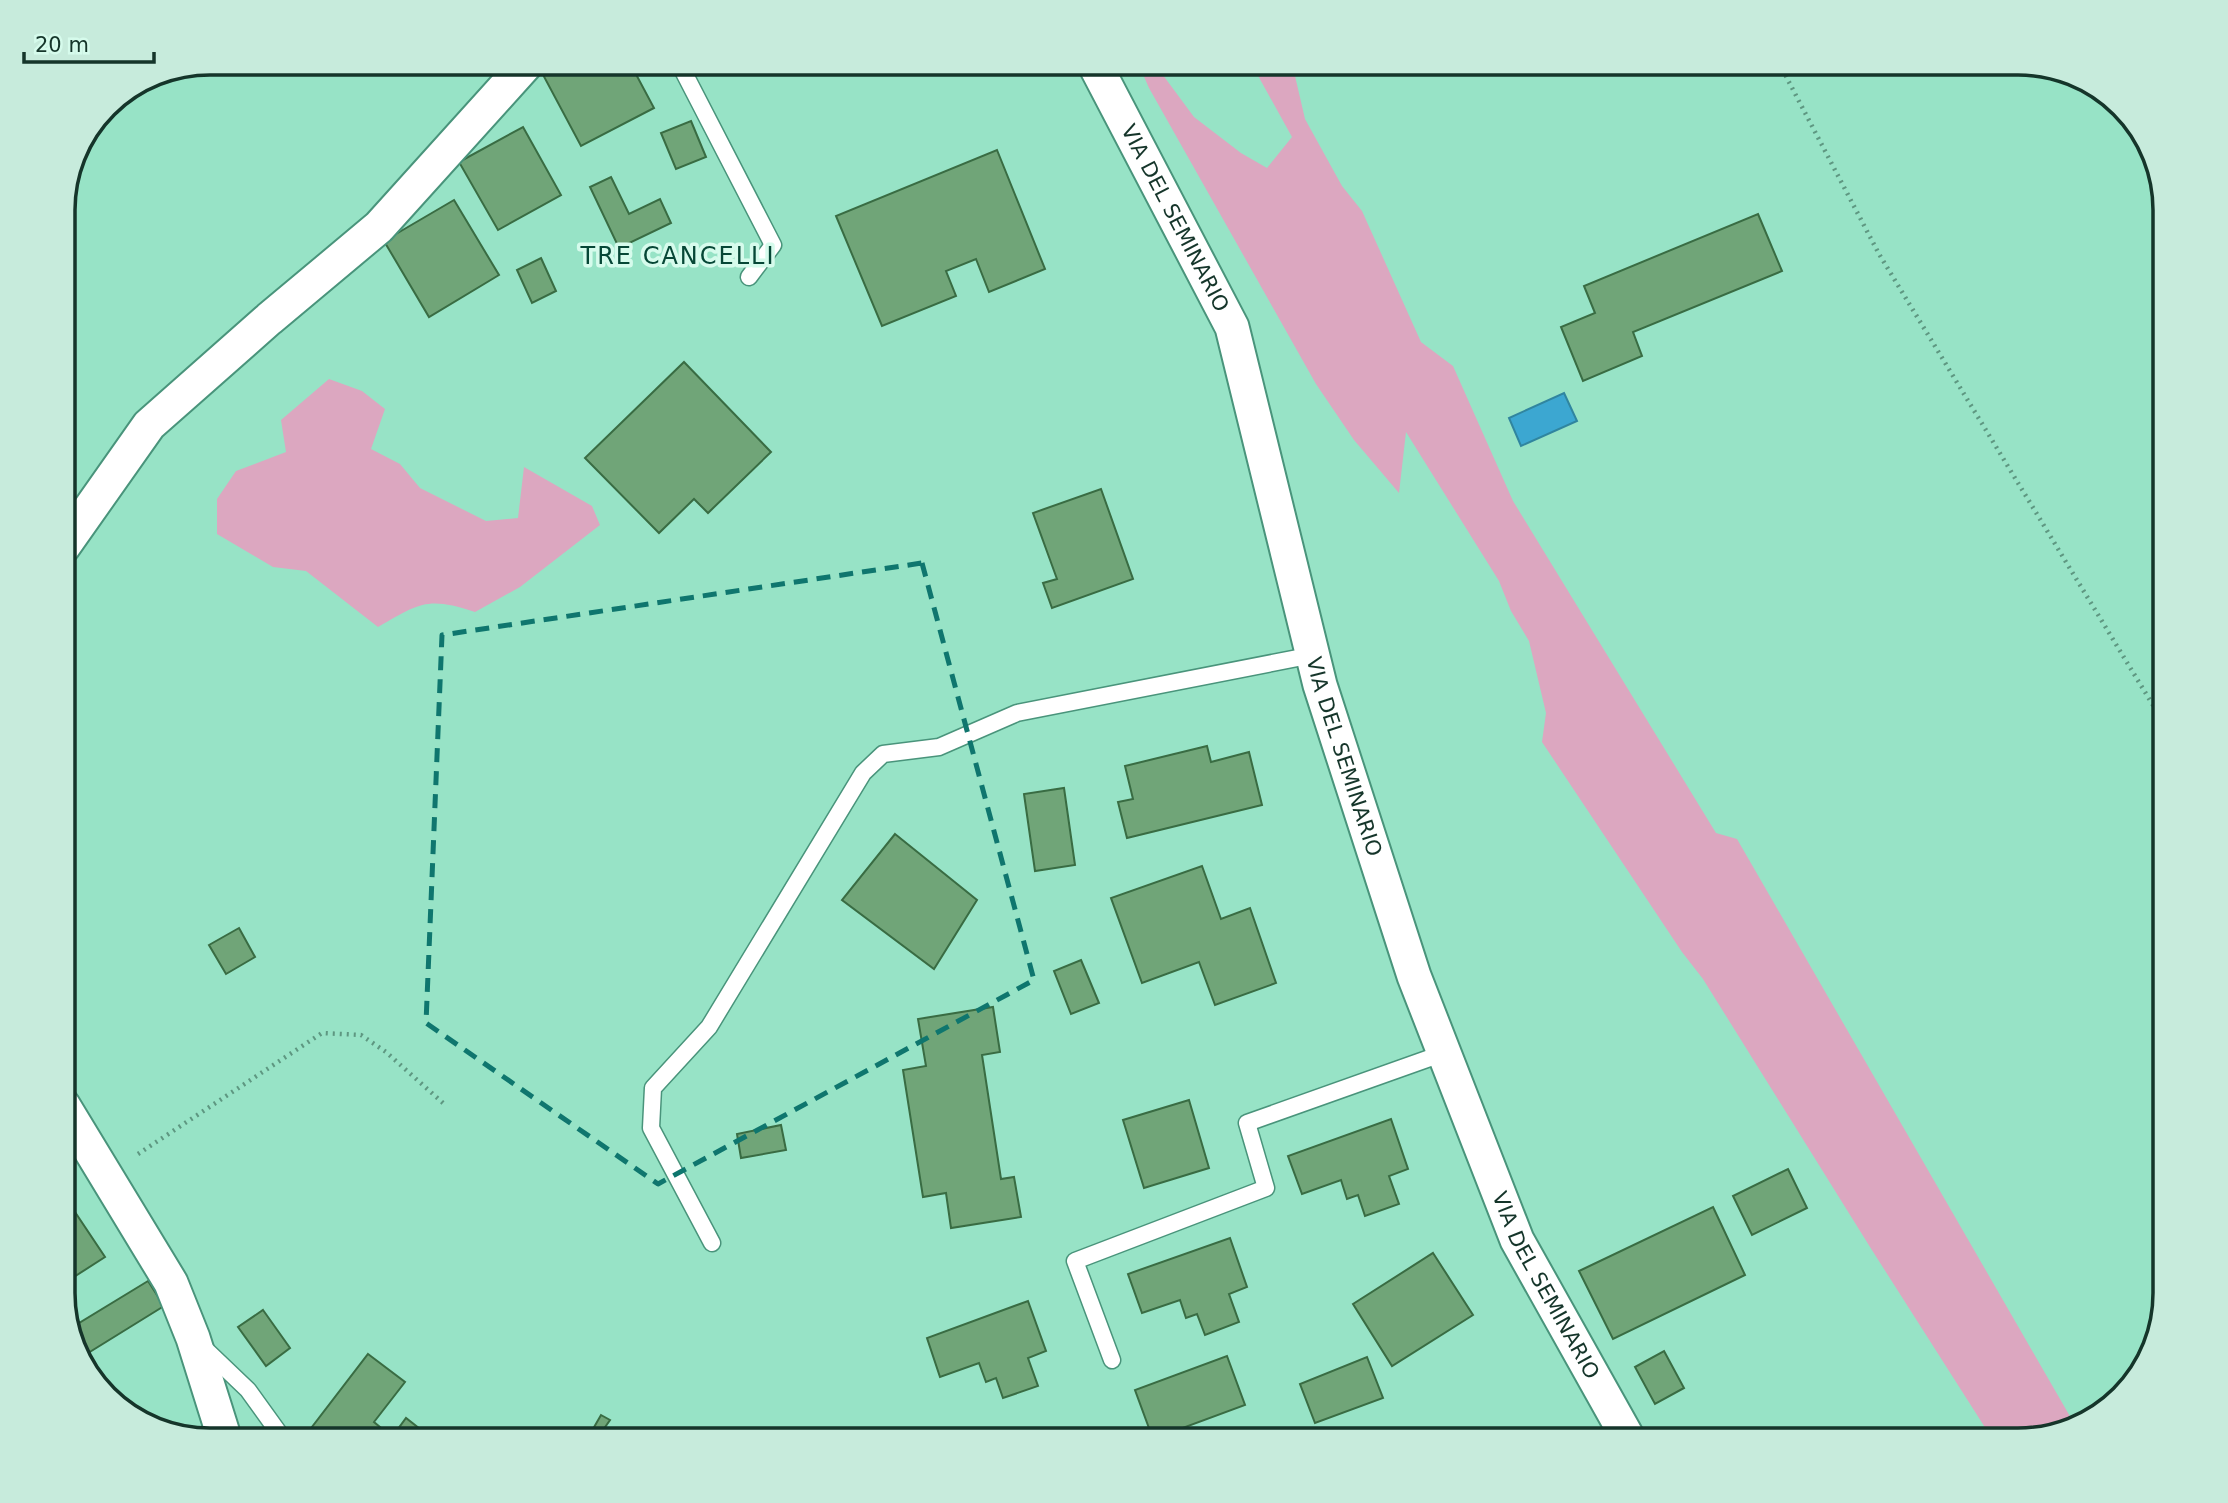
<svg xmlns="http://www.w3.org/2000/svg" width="2228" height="1503" viewBox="0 0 2228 1503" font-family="'DejaVu Sans',sans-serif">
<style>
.green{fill:#dca7c0}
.water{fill:#3ca7d1;stroke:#30859f;stroke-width:2}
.building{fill:#70a578;stroke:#396c43;stroke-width:2}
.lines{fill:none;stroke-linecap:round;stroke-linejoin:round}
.lane-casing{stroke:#49947b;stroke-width:19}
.street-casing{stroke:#49947b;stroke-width:37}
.path{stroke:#5e9781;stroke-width:4.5;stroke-dasharray:2 5;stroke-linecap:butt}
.lane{stroke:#fff;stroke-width:16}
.street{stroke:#fff;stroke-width:33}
.marked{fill:none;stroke:#0f766e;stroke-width:5;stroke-dasharray:14 9;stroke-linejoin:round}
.labels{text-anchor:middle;stroke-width:7;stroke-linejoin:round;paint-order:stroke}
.street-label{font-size:21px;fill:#15352a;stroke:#d6fbec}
.quarter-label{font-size:24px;letter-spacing:2px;fill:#064736;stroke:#d6fbec}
.rim{fill:none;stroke:#15352a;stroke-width:3.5}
</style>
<rect width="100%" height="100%" fill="#97e3c6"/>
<!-- green -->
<g class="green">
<polygon points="1138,63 1157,67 1194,117 1241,153 1267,168 1292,137 1251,63 1292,63 1305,119 1342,186 1362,211 1421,342 1453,366 1513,501 1716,833 1737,839 2075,1425 2018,1440 1993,1440 1870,1247 1703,979 1682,952 1542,742 1546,713 1529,641 1511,611 1499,581 1406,432 1399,493 1354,440 1316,384 1149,88"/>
<path d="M329 379 362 391 385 409 371 449 400 464 420 488 486 521 518 518 524 467 592 506 600 525 520 587 475 612C428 596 419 603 378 627L306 571 273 567 217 534V499L236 471 286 452 281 420Z"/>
</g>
<!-- water -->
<polygon class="water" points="1564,393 1577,421 1521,446 1509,418"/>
<!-- building -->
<g class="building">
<polygon points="556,63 630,63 654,108 581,146 541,71"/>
<polygon points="691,121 706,157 676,169 661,133"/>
<polygon points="523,127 561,195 498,230 459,162"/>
<polygon points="997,150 1045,269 989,292 976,259 946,271 956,296 882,326 836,216"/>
<polygon points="611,177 629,214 660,199 671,223 619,248 590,187"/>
<polygon points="454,200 499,275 429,317 384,241"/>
<polygon points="1758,214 1782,271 1633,332 1642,356 1583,381 1561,327 1595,313 1584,286"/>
<polygon points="541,258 556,291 532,303 517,270"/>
<polygon points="684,362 771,452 708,513 694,499 659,533 585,458"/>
<polygon points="1101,489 1133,579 1052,608 1043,583 1057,579 1033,513"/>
<polygon points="1207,746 1211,762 1249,752 1262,805 1127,838 1118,802 1133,799 1125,766"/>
<polygon points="1064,788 1075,865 1035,871 1024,794"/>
<polygon points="895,834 977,900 934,969 842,900"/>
<polygon points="1202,866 1221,919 1250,908 1276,983 1215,1005 1199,962 1142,983 1111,898"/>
<polygon points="239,928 255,957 226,974 209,945"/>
<polygon points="1081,960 1099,1003 1071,1014 1054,971"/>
<polygon points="993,1007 1000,1052 982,1055 1001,1179 1014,1177 1021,1217 951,1228 946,1193 923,1197 903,1070 926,1066 918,1019"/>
<polygon points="1189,1100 1209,1168 1144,1188 1123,1120"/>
<polygon points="1391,1119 1408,1169 1389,1176 1399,1204 1365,1216 1358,1195 1347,1199 1341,1180 1302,1194 1288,1156"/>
<polygon points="781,1125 786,1150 741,1158 737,1134"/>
<polygon points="1788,1169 1807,1208 1752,1235 1733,1196"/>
<polygon points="63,1194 105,1257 63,1284"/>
<polygon points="1713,1207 1745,1275 1613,1339 1579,1271"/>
<polygon points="1230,1238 1247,1287 1229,1294 1239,1322 1205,1335 1197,1314 1186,1318 1180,1300 1142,1313 1128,1274"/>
<polygon points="1433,1253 1473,1315 1392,1366 1353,1304"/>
<polygon points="148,1281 164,1306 80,1358 71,1328"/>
<polygon points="1028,1301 1046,1351 1028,1358 1038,1386 1003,1398 996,1378 986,1382 979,1363 940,1377 927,1338"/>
<polygon points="263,1310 290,1348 266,1366 238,1327"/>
<polygon points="1664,1351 1684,1388 1655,1404 1635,1367"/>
<polygon points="368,1354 405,1382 374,1422 392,1437 406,1418 434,1440 302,1440"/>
<polygon points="1227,1356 1245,1405 1153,1439 1135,1390"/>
<polygon points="1367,1357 1383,1398 1315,1423 1300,1384"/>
<polygon points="601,1415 610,1420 596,1440 589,1436"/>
<polygon points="1548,1429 1554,1440 1530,1440"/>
</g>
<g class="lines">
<!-- lane casing -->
<g class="lane-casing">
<g id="lane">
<polyline points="679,63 773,245 749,277"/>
<polyline points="712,1243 651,1128 653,1088 709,1027 863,773 883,754 939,747 1017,713 1313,655"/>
<polyline points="203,1347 248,1390 284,1440"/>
<polyline points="1112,1360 1075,1261 1266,1188 1247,1123 1444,1053"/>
</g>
</g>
<!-- street casing -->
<g class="street-casing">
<g id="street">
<path id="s1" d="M1094 63 1232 327 1320 685 1414 976 1517 1240 1629 1440"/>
<polyline points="63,547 149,425 269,319 379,227 527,63"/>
<polyline points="63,1105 171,1283 193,1338 225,1440"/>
</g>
</g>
<!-- path -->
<g class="path">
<polyline points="1779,63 1879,254 2165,725"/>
<polyline points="138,1154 322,1033 361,1035 386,1052 443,1103"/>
</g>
<!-- lane -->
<use href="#lane" class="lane"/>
<!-- street -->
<use href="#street" class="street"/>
</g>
<!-- marked area -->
<path class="marked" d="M922 563 1034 980 658 1184 426 1023 442 635Z"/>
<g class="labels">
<!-- street labels -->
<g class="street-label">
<text dy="7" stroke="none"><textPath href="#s1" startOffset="175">VIA DEL SEMINARIO</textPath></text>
<text dy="7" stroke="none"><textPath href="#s1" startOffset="742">VIA DEL SEMINARIO</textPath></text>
<text dy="7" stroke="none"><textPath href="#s1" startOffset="1309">VIA DEL SEMINARIO</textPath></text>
</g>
<!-- quarter labels -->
<g class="quarter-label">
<text x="678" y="264">TRE CANCELLI</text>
</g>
</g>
<!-- crop -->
<path d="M0 0H2228V1503H0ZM210 75H2018A135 135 0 0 1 2153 210V1293A135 135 0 0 1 2018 1428H210A135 135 0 0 1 75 1293V210A135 135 0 0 1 210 75Z" fill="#c7ebdc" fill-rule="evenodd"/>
<path class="rim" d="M210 75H2018A135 135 0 0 1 2153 210V1293A135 135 0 0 1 2018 1428H210A135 135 0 0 1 75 1293V210A135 135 0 0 1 210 75Z"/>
<!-- scale -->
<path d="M24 52v10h130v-10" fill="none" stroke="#15352a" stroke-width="3.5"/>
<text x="35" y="52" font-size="21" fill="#15352a" stroke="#d6fbec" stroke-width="5" paint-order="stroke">20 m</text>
</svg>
